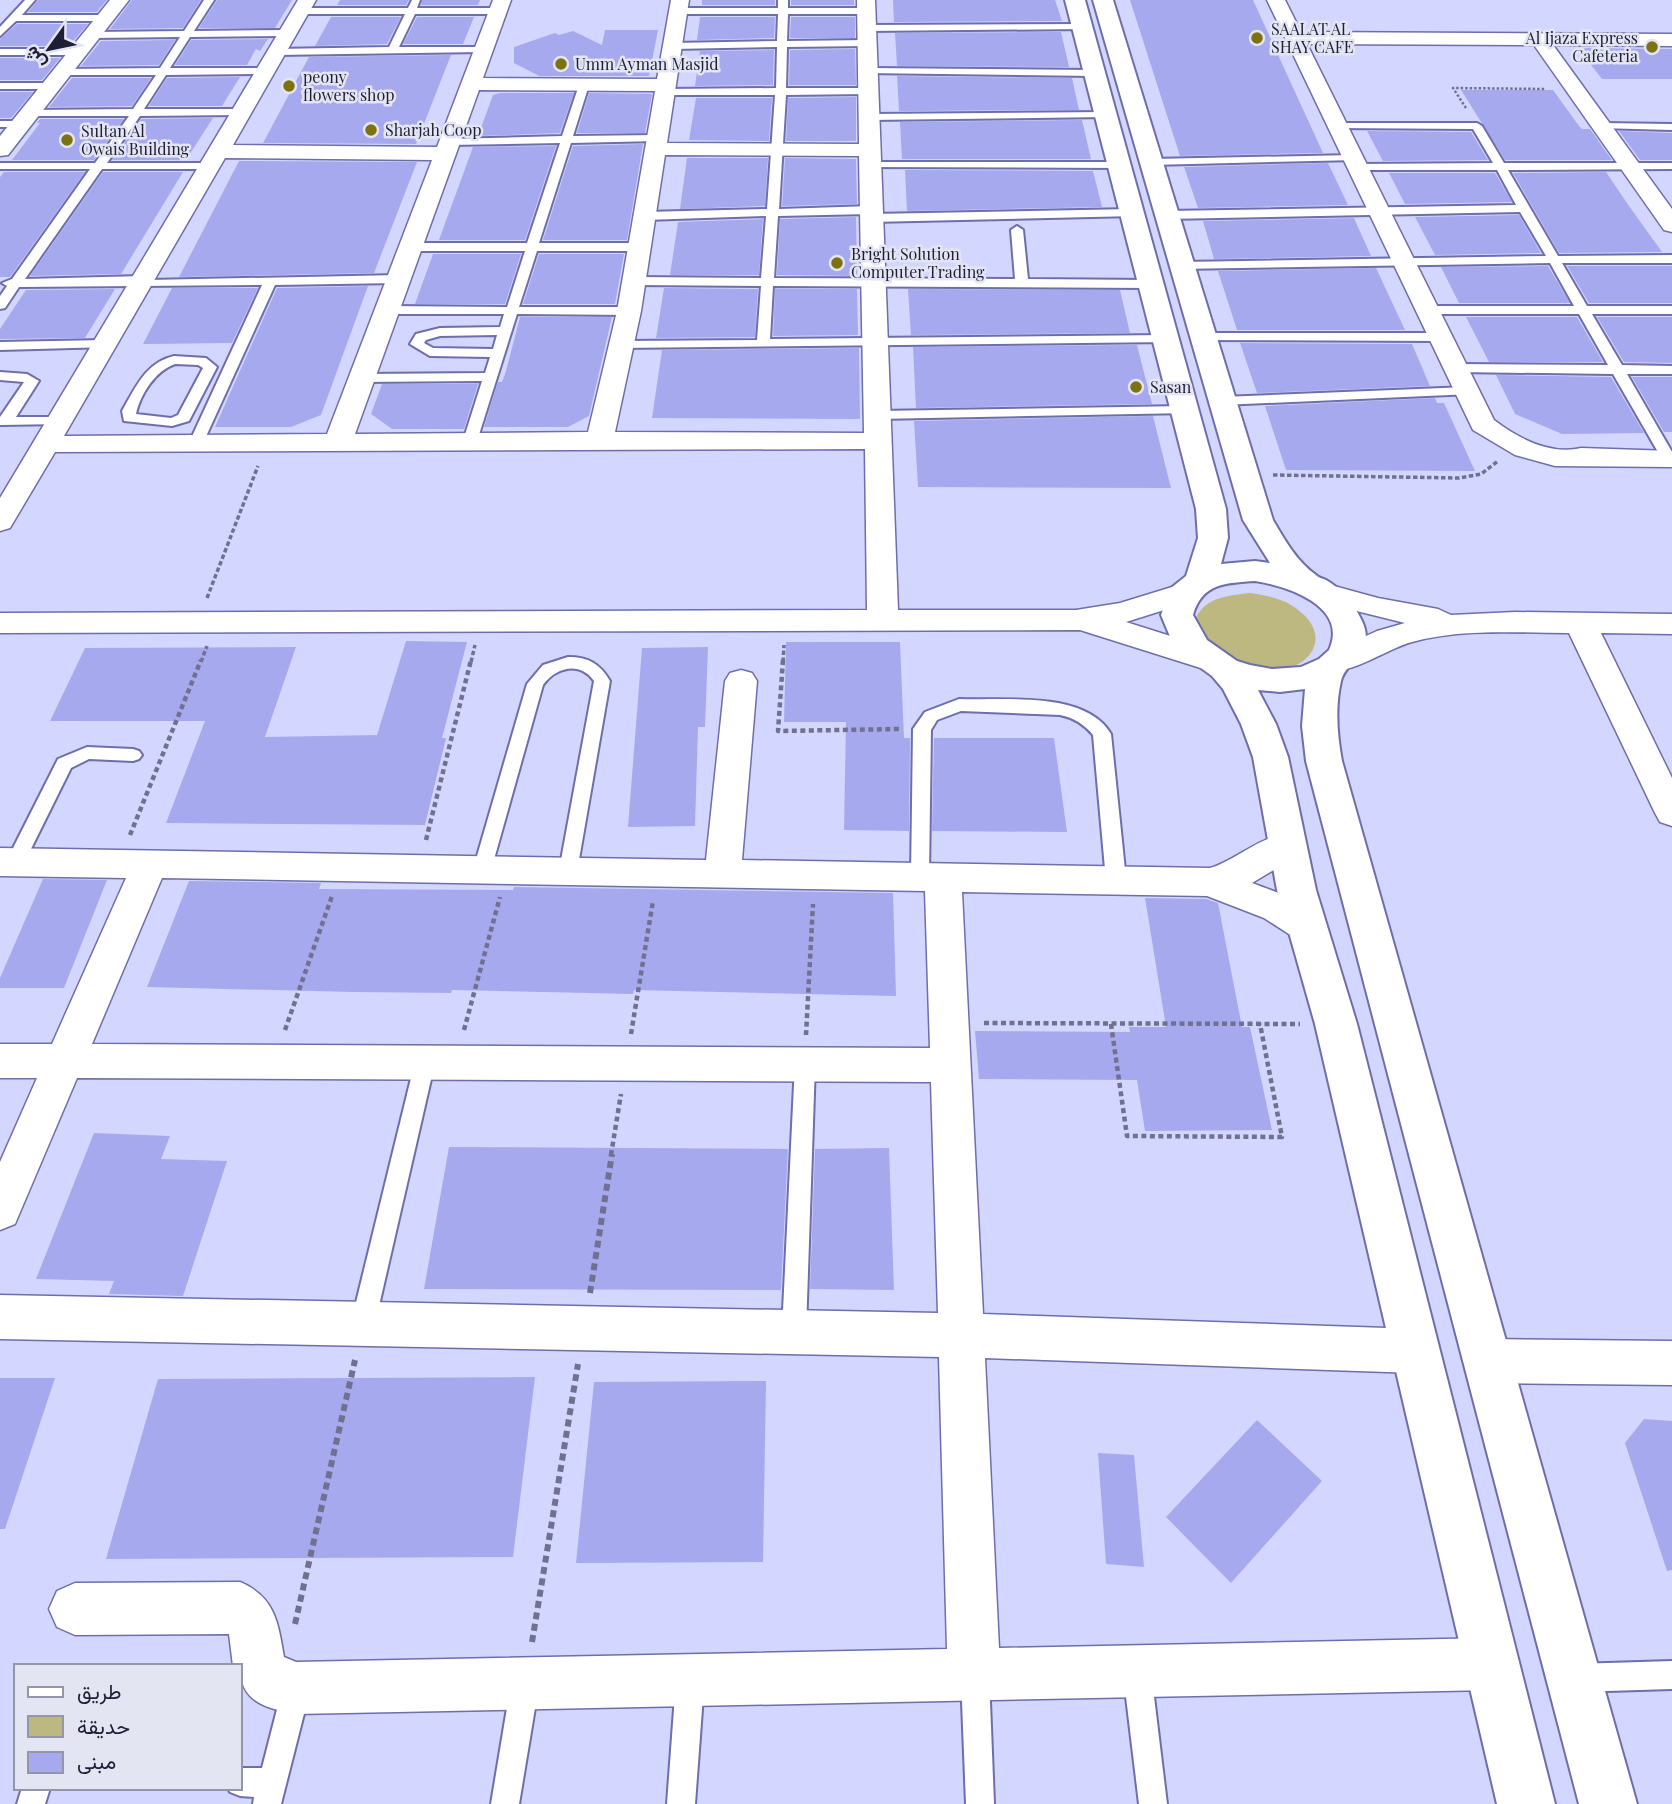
<svg xmlns="http://www.w3.org/2000/svg" width="1672" height="1804" viewBox="0 0 1672 1804" font-family="'Playfair Display',Vazirmatn,serif">
<style>
.green{fill:#bdb780}
.building{fill:#a7a9ee}
.lines{fill:none;stroke-linecap:round;stroke-linejoin:round}
.lane-casing{stroke:#6d6eac;stroke-width:4}
.street-casing{stroke:#6d6eac;stroke-width:3}
.secondary-casing{stroke:#6d6eac;stroke-width:4}
.path-far3{stroke:#707191;stroke-width:2.5;stroke-dasharray:2.5 2;stroke-linecap:butt}
.path-far2{stroke:#707191;stroke-width:3.5;stroke-dasharray:4.5 2.5;stroke-linecap:butt}
.path-far1{stroke:#707191;stroke-width:4.5;stroke-dasharray:5 3.5;stroke-linecap:butt}
.path{stroke:#707191;stroke-width:6;stroke-dasharray:7 4.5;stroke-linecap:butt}
.lane{fill:#fff;fill-rule:evenodd}
.street{fill:#fff;fill-rule:evenodd}
.secondary{fill:#fff;fill-rule:evenodd}
.poi-dot{fill:#7d7213;stroke:#e4e5f3;stroke-width:2.5}
.labels{text-anchor:middle;stroke-width:5;stroke-linejoin:round;paint-order:stroke}
.far-poi-label{font-size:16px;fill:#1e1e37;stroke:#e4e5f3;text-anchor:start}
</style>
<rect width="100%" height="100%" fill="#d3d6ff"/>
<!-- green -->
<path class="green" d="M1250 593C1264 595 1279 598 1291 605 1340 635 1308 675 1262 672 1245 672 1222 657 1206 650L1194 622C1204 597 1226 596 1250 593Z"/>
<!-- building -->
<g class="building">
<polygon points="38,0 107,0 97,12 28,12"/>
<polygon points="132,0 201,0 183,28 110,29"/>
<polygon points="217,0 292,0 275,28 199,28"/>
<polygon points="340,0 409,0 406,5 337,5"/>
<polygon points="422,0 480,0 478,5 421,5"/>
<rect x="702" y="0" width="73" height="5"/>
<rect x="791" y="0" width="63" height="5"/>
<polygon points="893,0 1055,0 1062,21 894,22"/>
<polygon points="1130,0 1253,0 1323,153 1180,156"/>
<polygon points="331,17 401,17 387,44 315,46"/>
<polygon points="417,17 474,17 463,44 403,44"/>
<polygon points="700,17 775,17 774,38 697,40"/>
<polygon points="791,17 855,17 855,38 790,38"/>
<polygon points="17,24 88,24 69,46 0,46 0,39"/>
<polygon points="605,30 658,30 649,76 539,76 514,63 514,47 555,33 559,35 573,31 602,45"/>
<polygon points="1061,32 1069,67 897,66 895,33"/>
<polygon points="268,39 260,51 256,49 247,65 175,65 191,40"/>
<polygon points="175,40 159,65 81,66 101,41"/>
<polygon points="1578,48 1672,49 1672,79 1602,79"/>
<polygon points="855,49 856,85 789,85 790,50"/>
<polygon points="774,50 773,85 695,86 700,51"/>
<polygon points="451,55 416,144 263,143 309,57"/>
<polygon points="0,58 60,58 42,80 0,80"/>
<polygon points="897,76 1072,78 1079,110 899,111"/>
<polygon points="240,77 222,106 149,106 167,78"/>
<polygon points="72,78 151,78 132,106 49,107"/>
<polygon points="1461,90 1553,90 1579,126 1582,129 1590,129 1612,160 1505,160"/>
<polygon points="0,92 33,92 11,118 0,118"/>
<polygon points="500,93 574,93 560,133 478,136 493,95"/>
<polygon points="589,93 652,94 645,133 577,133"/>
<polygon points="856,97 856,141 786,141 788,98"/>
<polygon points="696,98 772,98 769,141 689,140"/>
<polygon points="213,118 186,160 112,160 141,119"/>
<polygon points="40,119 124,119 94,160 12,160 40,123 37,123"/>
<polygon points="1082,120 1091,159 902,159 900,122"/>
<polygon points="1367,131 1471,132 1488,160 1383,161"/>
<polygon points="1619,131 1672,133 1672,160 1640,160"/>
<polygon points="643,144 627,240 543,240 573,146"/>
<polygon points="556,146 525,240 439,240 473,147"/>
<polygon points="687,158 768,158 765,206 680,209"/>
<polygon points="785,158 856,159 857,204 782,206"/>
<polygon points="239,161 253,161 417,162 374,273 179,277"/>
<polygon points="1328,163 1348,205 1198,208 1184,167"/>
<polygon points="905,170 1093,171 1102,207 907,211"/>
<polygon points="4,172 85,172 10,277 0,277 0,177"/>
<polygon points="103,172 183,172 121,274 30,276"/>
<polygon points="1606,172 1629,206 1662,252 1559,253 1513,173"/>
<polygon points="1389,173 1495,173 1512,202 1405,204"/>
<polygon points="1519,215 1541,253 1435,255 1415,217"/>
<polygon points="856,217 857,276 777,275 780,219"/>
<polygon points="1354,218 1371,256 1214,259 1203,221"/>
<polygon points="763,219 759,275 670,275 678,222"/>
<polygon points="433,254 521,254 505,304 415,304"/>
<polygon points="539,254 624,254 615,304 523,304"/>
<polygon points="1548,266 1570,303 1459,303 1441,267"/>
<polygon points="1567,266 1672,266 1672,303 1589,303"/>
<polygon points="1376,268 1405,330 1237,330 1218,271"/>
<polygon points="368,286 321,415 291,427 215,427 277,288"/>
<polygon points="172,288 258,288 232,343 143,344"/>
<polygon points="664,288 758,289 755,337 656,338"/>
<polygon points="115,289 85,338 0,339 0,329 26,290"/>
<polygon points="775,289 857,289 858,335 773,336"/>
<polygon points="908,289 1120,290 1130,333 911,335"/>
<polygon points="520,317 612,317 589,416 568,427 484,427 498,382 502,382 506,371"/>
<polygon points="1466,317 1577,317 1603,362 1489,362"/>
<polygon points="1597,317 1672,317 1672,363 1624,362"/>
<polygon points="1240,343 1412,344 1430,386 1257,393"/>
<polygon points="1137,345 1152,404 916,408 913,347"/>
<polygon points="859,348 860,419 652,418 662,350"/>
<polygon points="1496,375 1611,377 1644,433 1562,434 1515,414"/>
<polygon points="1632,377 1672,377 1672,432 1664,432"/>
<polygon points="382,384 478,384 464,429 392,429 371,414"/>
<polygon points="1435,398 1437,403 1444,403 1475,471 1286,470 1265,406"/>
<polygon points="1153,416 1171,488 918,487 914,421"/>
<polygon points="406,641 467,642 442,738 446,738 425,825 166,823 205,721 50,721 85,648 296,647 265,737 377,735"/>
<polygon points="786,642 900,642 904,738 910,738 909,831 844,830 846,722 784,722"/>
<polygon points="708,647 705,727 698,727 695,826 628,827 642,648"/>
<polygon points="934,738 1054,738 1067,832 932,831"/>
<polygon points="43,879 107,880 64,988 0,988 0,978"/>
<polygon points="189,881 321,883 319,889 513,890 514,887 893,893 896,996 634,990 633,994 452,990 451,993 354,992 147,987"/>
<polygon points="1145,898 1206,899 1218,903 1242,1027 1250,1027 1272,1130 1145,1131 1137,1080 979,1079 975,1031 1130,1032 1129,1027 1166,1027"/>
<polygon points="94,1133 170,1136 161,1159 227,1161 183,1296 109,1294 114,1281 36,1279"/>
<polygon points="449,1147 788,1149 781,1290 424,1289"/>
<polygon points="889,1148 894,1290 810,1289 815,1149"/>
<polygon points="535,1377 513,1557 106,1559 158,1379"/>
<polygon points="0,1378 55,1378 5,1529 0,1529"/>
<polygon points="766,1381 763,1562 576,1563 594,1382"/>
<polygon points="1644,1419 1672,1421 1672,1570 1667,1571 1625,1443"/>
<polygon points="1257,1420 1322,1481 1231,1583 1166,1517"/>
<polygon points="1098,1453 1134,1455 1144,1567 1106,1564"/>
</g>
<g class="lines">
<!-- lane casing -->
<g class="lane-casing">
<g id="lane">
<polygon points="25,0 35,0 22,15 106,15 111,18 106,21 16,21 0,36 0,27"/>
<polygon points="204,0 214,0 194,31 287,30 292,33 287,36 190,37 170,68 264,68 269,71 264,74 166,75 144,109 240,109 245,112 240,115 140,116 107,163 208,163 214,166 208,169 102,169 25,279 142,276 148,280 399,275 405,279 399,283 275,285 203,443 196,447 189,443 262,285 19,287 5,308 0,309 0,296 7,286 2,283 12,279 90,169 0,169 0,163 95,163 129,116 29,116 24,113 29,110 133,109 156,75 63,75 58,72 63,69 160,68 180,37 92,38 87,35 92,32 184,31"/>
<polygon points="412,0 420,0 417,8 498,8 503,11 498,14 415,14 399,47 488,47 489,49 484,52 276,55 271,52 276,49 389,47 405,14 300,14 295,11 300,8 408,8"/>
<polygon points="778,0 788,0 788,8 866,8 871,11 866,14 788,14 787,41 867,40 872,43 867,46 787,47 786,88 868,88 873,91 868,94 786,95 779,209 871,206 877,210 871,214 778,216 774,278 1015,279 1011,230 1017,226 1023,230 1028,279 1151,280 1157,284 1151,288 773,286 770,339 1166,335 1171,336 1171,342 617,348 617,342 622,341 757,340 761,286 634,285 628,281 634,277 761,278 766,216 645,220 639,216 645,212 767,209 775,95 666,95 661,92 666,89 776,88 777,47 673,49 668,46 673,43 777,41 778,14 679,14 674,11 679,8 778,8"/>
<polygon points="1082,24 1086,25 1086,29 867,31 862,28 867,25"/>
<polygon points="0,49 79,49 84,52 79,55 0,55"/>
<polygon points="868,68 1094,70 1099,73 1094,76 864,73 863,71"/>
<path d="M584 82 589 85 573 136 658 135 664 138 658 141 571 143 539 243H640L646 247 640 251H537L519 307H629L635 311 629 315 517 314 477 441 475 444H465L463 441 482 381 362 382 355 378 362 374 485 373 490 357 430 356 410 344 416 334 440 328 500 327 504 314H388L382 310 388 306 507 307 525 251H411L405 247 411 243H527L560 143 449 145 443 142 449 139 562 136 579 85ZM497 335 493 349 433 348 424 343 426 340 440 336Z"/>
<polygon points="0,83 52,83 57,86 52,89 0,89"/>
<polygon points="1106,112 1110,113 1110,117 869,120 864,117 869,114"/>
<polygon points="0,121 21,121 26,124 21,127 0,127"/>
<polygon points="1338,123 1477,123 1482,126 1504,163 1672,163 1672,169 1508,170 1558,256 1672,255 1672,263 1562,263 1587,306 1672,306 1672,314 1592,314 1622,365 1672,366 1672,374 1627,374 1672,452 1672,463 1664,462 1662,459 1613,374 1456,372 1449,368 1456,364 1608,365 1579,314 1427,314 1421,310 1427,306 1574,306 1550,263 1177,269 1177,263 1181,262 1546,256 1520,212 1166,219 1160,215 1166,211 1516,205 1497,170 1357,170 1351,167 1357,164 1493,163 1473,129 1334,128 1334,124"/>
<polygon points="1602,123 1672,124 1672,130 1598,128 1598,124"/>
<polygon points="1353,155 1357,156 1357,160 1151,165 1145,162 1151,159"/>
<polygon points="870,162 1119,162 1125,165 1119,168 866,167 864,165"/>
<polygon points="1132,209 1136,210 1136,216 871,222 865,218 871,214"/>
<polygon points="1203,333 1441,333 1448,337 1441,341 1198,340 1198,334"/>
<polygon points="105,340 110,341 110,347 0,350 0,342"/>
<path d="M174 356 206 358 217 367 189 421 172 426 124 421 122 411C136 387 145 363 174 356ZM175 364 198 365 203 368 178 415 171 418 136 414C140 395 155 371 175 364Z"/>
<polygon points="0,372 27,374 39,381 16,417 60,417 65,418 65,424 0,425 0,417 24,382 0,380"/>
<polygon points="1467,387 1472,388 1472,394 1222,405 1215,401 1222,397"/>
<polygon points="1184,406 1189,407 1189,413 877,419 870,415 877,411"/>
<path d="M568 657C589 657 600 664 610 681L577 871 575 876 568 878 561 876 559 871 594 681C580 661 556 667 543 685L491 870 489 875 482 877 475 875 473 870 527 684 543 665Z"/>
<path d="M959 699C1004 701 1085 690 1111 734L1126 880 1123 885 1116 887 1109 885 1106 880 1093 735C1084 724 1074 718 1060 715L961 711 937 720 931 730 929 877 927 882 920 884 913 882 911 877 913 729 925 712Z"/>
<polygon points="87,747 133,749 139,751 142,755 139,759 133,761 89,759 71,768 22,867 8,867 6,862 58,759"/>
<polygon points="425,1053 432,1056 435,1062 375,1323 371,1331 363,1334 355,1331 351,1323 415,1062 418,1056"/>
<polygon points="805,1055 812,1058 815,1064 806,1331 802,1339 794,1342 786,1339 782,1331 795,1064 798,1058"/>
<polygon points="1137,1658 1147,1662 1151,1672 1167,1804 1139,1804 1123,1672 1127,1662"/>
<polygon points="1672,1661 1672,1689 1575,1692 1565,1688 1561,1678 1565,1668 1575,1664"/>
<polygon points="975,1662 985,1666 989,1676 994,1804 966,1804 961,1676 965,1666"/>
<polygon points="690,1668 700,1672 704,1682 695,1804 667,1804 676,1682 680,1672"/>
<polygon points="525,1670 535,1674 539,1684 519,1804 491,1804 511,1684 515,1674"/>
<polygon points="296,1676 306,1680 310,1690 281,1804 253,1804 254,1797 240,1796 230,1792 228,1788 240,1788 240,1768 262,1768 282,1690 286,1680"/>
<polygon points="22,1788 50,1788 45,1804 17,1804"/>
</g>
</g>
<!-- street casing -->
<g class="street-casing">
<g id="street">
<polygon points="110,0 129,0 8,155 0,156 0,136"/>
<path d="M298 0H316L233 145 437 147 493 0H511L483 78 657 79 671 0H689L667 143 859 144 857 0H875L898 610H1076L1120 603 1185 583 1196 586 1200 593 1196 600 1126 622 1218 651 1223 659 1218 667 1207 670 1080 630 0 633V613L867 610 865 449 55 452 10 528 0 531V498ZM479 90 655 91 617 311 588 432 355 434ZM665 155 859 156 864 433 615 432 641 311ZM225 158 432 160 327 434 64 436Z"/>
<path d="M1267 0H1285L1301 32 1672 34V46L1553 45 1672 209V232L1664 230 1534 45 1307 44 1494 420C1519 439 1550 455 1581 448L1672 451V467L1555 466 1515 455 1473 430Z"/>
<path d="M1323 583 1378 598 1438 609 1451 615 1515 612 1672 614V634L1601 633 1672 778V826L1660 822 1655 813 1569 633C1517 633 1462 628 1412 642 1386 649 1350 676 1326 670L1321 662 1326 654 1377 631 1405 623 1312 600 1308 593 1312 586Z"/>
<path d="M741 670 752 673 757 681 742 860 1210 868C1239 860 1270 826 1300 836L1305 845 1300 854 1252 883C1277 893 1311 901 1324 926L1318 936 1305 941 1292 936 1264 918 1207 896 962 892 983 1314 1416 1329 1432 1335 1439 1351 1432 1367 1416 1373 985 1358 999 1648 1492 1638 1510 1646 1518 1664 1510 1682 1492 1690 296 1714C265 1708 240 1702 240 1666H233L229 1634 75 1635 57 1627 49 1609 57 1591 75 1583 240 1582C275 1597 278 1622 284 1657L296 1662 947 1649 939 1357 0 1339V1295L938 1313 931 1082 77 1078 15 1224 0 1230V1162L37 1078H0V1044H52L126 878 0 876V848L706 860 725 681 730 673ZM162 878 925 891 930 1048 92 1044Z"/>
<polygon points="1488,1339 1672,1341 1672,1385 1488,1383 1472,1377 1465,1361 1472,1345"/>
</g>
</g>
<!-- secondary casing -->
<g class="secondary-casing">
<path id="secondary" d="M1065 0H1085L1226 509 1228 538 1221 564 1255 561 1270 563 1243 520 1093 0H1113L1273 520C1284 539 1297 562 1316 575 1317 577 1324 579 1326 580 1340 588 1354 604 1361 619 1378 652 1346 660 1341 681 1335 707 1337 734 1342 761L1637 1804H1579L1306 761 1302 726 1305 689 1280 692 1258 690 1276 724 1288 757 1316 890 1357 1024 1555 1804H1497L1315 1024 1277 890 1253 757 1241 724 1223 689 1212 676 1179 652 1171 639 1161 615 1171 588 1186 576 1198 538 1196 509ZM1255 581C1287 586 1349 606 1329 650L1319 659 1301 667 1272 669 1250 665 1237 661 1207 640 1193 615C1202 583 1226 583 1255 581Z"/>
</g>
<!-- path-far3 -->
<polyline class="path-far3" points="1466,108 1453,88 1546,89"/>
<!-- path-far2 -->
<g class="path-far2">
<polyline points="1273,475 1459,478 1481,474 1498,461"/>
<polyline points="207,598 258,466"/>
<polyline points="201,662 207,646"/>
<polyline points="471,662 475,645"/>
<polyline points="783,662 784,645"/>
</g>
<!-- path-far1 -->
<g class="path-far1">
<polyline points="783,660 778,731 900,729"/>
<polyline points="130,835 201,660"/>
<polyline points="426,840 471,660"/>
<polyline points="984,1023 1300,1024"/>
<polyline points="1111,1024 1127,1136 1282,1137 1260,1024"/>
<polyline points="285,1030 332,896"/>
<polyline points="464,1030 500,897"/>
<polyline points="631,1034 653,901"/>
<polyline points="806,1035 813,904"/>
<polyline points="611,1155 621,1094"/>
</g>
<!-- path -->
<g class="path">
<polyline points="590,1293 612,1154"/>
<polyline points="295,1624 355,1360"/>
<polyline points="532,1642 578,1364"/>
</g>
<!-- lane -->
<use href="#lane" class="lane"/>
<!-- street -->
<use href="#street" class="street"/>
<!-- secondary -->
<use href="#secondary" class="secondary"/>
</g>
<!-- markers -->
<g class="poi-dot">
<circle cx="1257" cy="38" r="7"/>
<circle cx="1652" cy="47" r="7"/>
<circle cx="561" cy="64" r="7"/>
<circle cx="289" cy="86" r="7"/>
<circle cx="371" cy="130" r="7"/>
<circle cx="67" cy="140" r="7"/>
<circle cx="837" cy="263" r="7"/>
<circle cx="1136" cy="387" r="7"/>
</g>
<g class="labels">
<!-- far-poi labels -->
<g class="far-poi-label">
<text x="1271" y="35">SAALAT AL<tspan x="1271" dy="18">SHAY CAFE</tspan></text>
<text x="1638" y="44" text-anchor="end">Al Ijaza Express<tspan x="1638" dy="18">Cafeteria</tspan></text>
<text x="575" y="70">Umm Ayman Masjid</text>
<text x="303" y="83">peony<tspan x="303" dy="18">flowers shop</tspan></text>
<text x="385" y="136">Sharjah Coop</text>
<text x="81" y="137">Sultan Al<tspan x="81" dy="18">Owais Building</tspan></text>
<text x="851" y="260">Bright Solution<tspan x="851" dy="18">Computer Trading</tspan></text>
<text x="1150" y="393">Sasan</text>
</g>
</g>
<!-- legend -->
<rect x="14" y="1664" width="228" height="126" fill="#e4e5f3" stroke="#9595a8" stroke-width="2"/>
<rect x="28" y="1687" width="35" height="10" fill="#ffffff" stroke="#9595a8" stroke-width="2"/>
<text x="77" y="1699" font-size="21" fill="#1e1e37">طريق</text>
<rect x="28" y="1716" width="35" height="21" fill="#bdb780" stroke="#9595a8" stroke-width="2"/>
<text x="77" y="1734" font-size="21" fill="#1e1e37">حديقة</text>
<rect x="28" y="1752" width="35" height="21" fill="#a7a9ee" stroke="#9595a8" stroke-width="2"/>
<text x="77" y="1769" font-size="21" fill="#1e1e37">مبنى</text>
<!-- north arrow -->
<g transform="translate(49 49) rotate(237)" stroke="#e4e5f3" stroke-width="5" paint-order="stroke">
<path d="M0-5L12 26L0 18L-12 26Z" fill="#1e1e37"/>
<text y="-10" font-size="19" font-weight="bold" text-anchor="middle" fill="#1e1e37">ش</text>
</g>
</svg>
